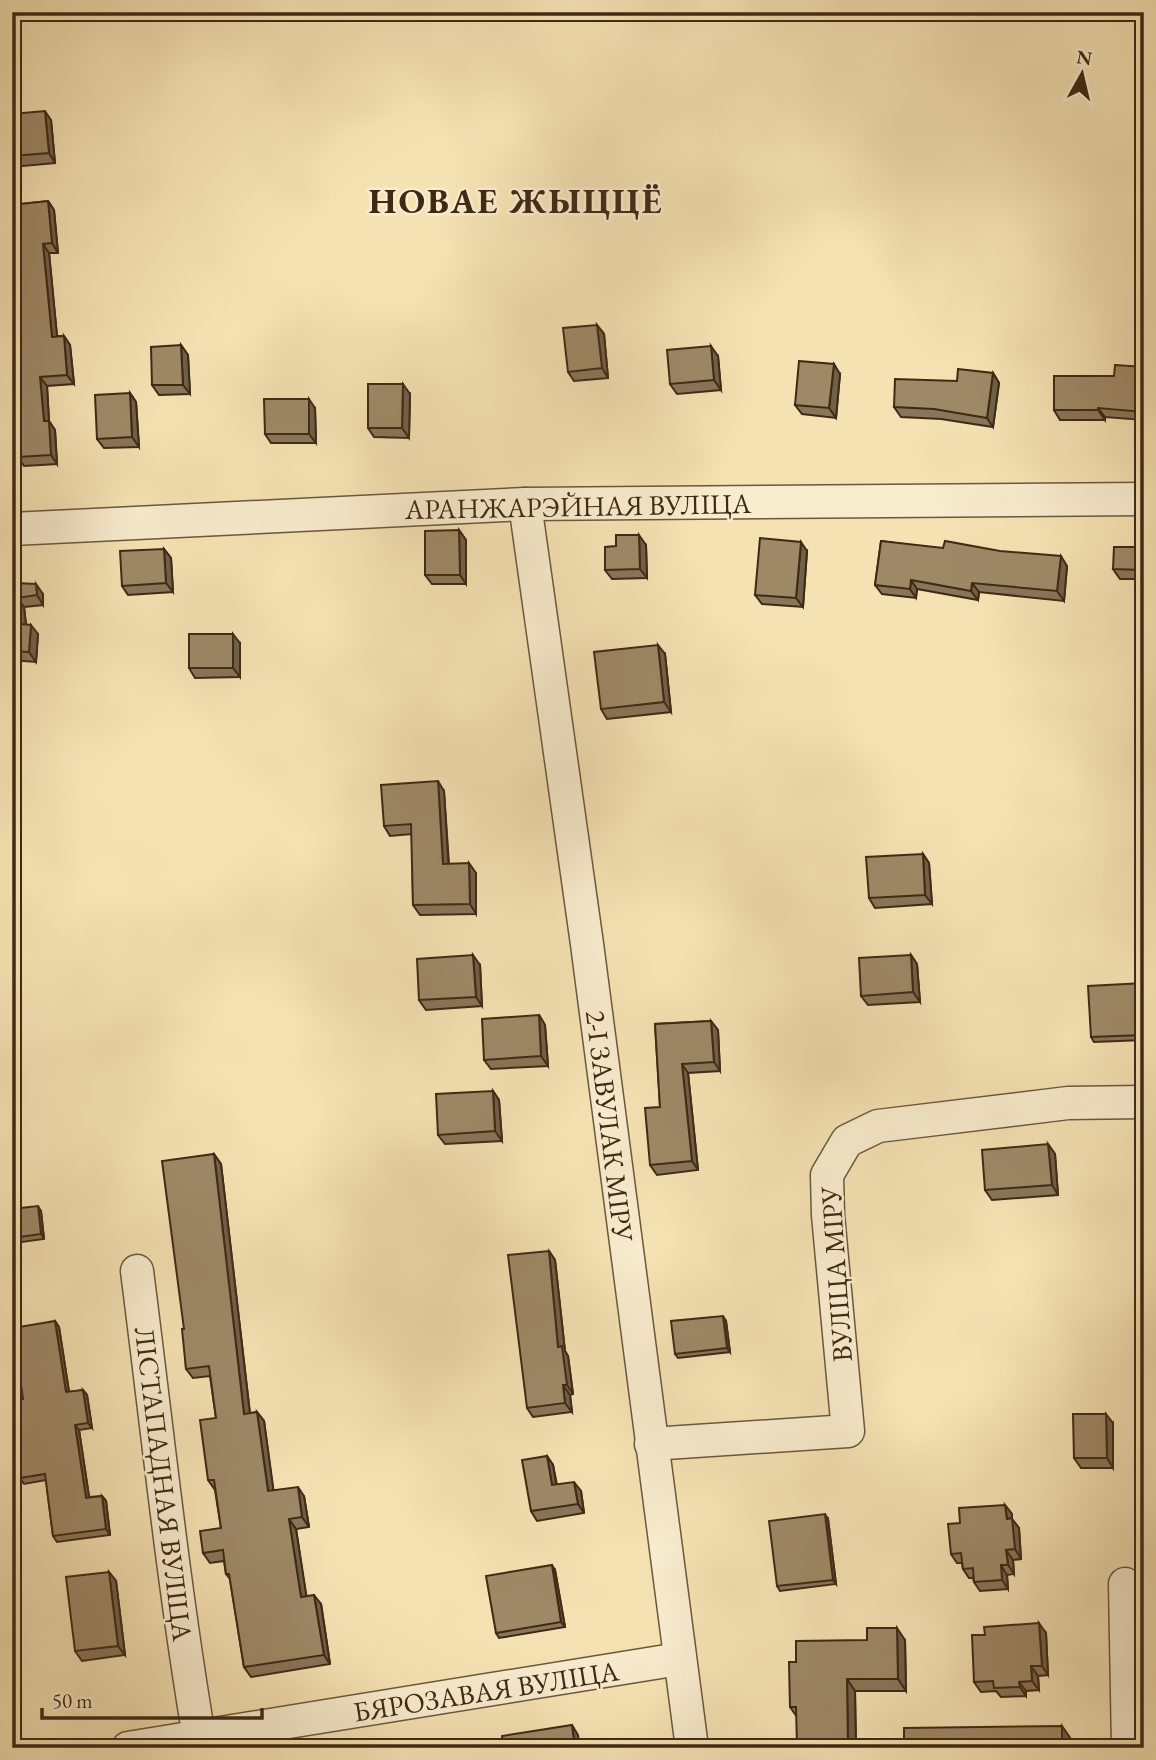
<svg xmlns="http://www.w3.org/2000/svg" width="1156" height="1760" viewBox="0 0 1156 1760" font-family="'EB Garamond',serif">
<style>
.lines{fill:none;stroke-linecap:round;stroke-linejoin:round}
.minor-casing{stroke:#6c573c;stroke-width:35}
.minor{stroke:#f8ecce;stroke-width:32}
.wall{fill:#887659;stroke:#3f2915;stroke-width:2}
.shaded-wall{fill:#6f6048;stroke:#3f2915;stroke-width:2}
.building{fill:#9e8967;stroke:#3f2915;stroke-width:2}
.labels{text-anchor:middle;stroke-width:5;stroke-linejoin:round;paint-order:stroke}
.street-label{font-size:28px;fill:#3f2915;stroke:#f8ecce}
.district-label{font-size:35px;font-weight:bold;letter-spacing:2px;fill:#3f2915;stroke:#f8ecce}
</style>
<rect width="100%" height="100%" fill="#f5e2b3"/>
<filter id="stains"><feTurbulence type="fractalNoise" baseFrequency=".00286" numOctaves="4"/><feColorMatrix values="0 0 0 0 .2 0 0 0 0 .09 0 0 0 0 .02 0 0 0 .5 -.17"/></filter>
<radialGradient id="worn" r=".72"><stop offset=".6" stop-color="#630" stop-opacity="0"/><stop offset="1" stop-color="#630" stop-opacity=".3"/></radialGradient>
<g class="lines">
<!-- minor casing -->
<g class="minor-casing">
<g id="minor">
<polyline points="525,504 587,944 692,1748"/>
<polyline points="12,529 525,504 1144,499"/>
<path d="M137 1271C157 1427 173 1583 199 1737"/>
<polyline points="651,1444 848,1431 828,1215 827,1175 847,1141 878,1126 1068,1103 1144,1102"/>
<polyline points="1125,1584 1128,1748"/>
<polyline points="128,1748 679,1659"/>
</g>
</g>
<!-- minor -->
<use href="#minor" class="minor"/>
</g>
<!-- wall -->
<g class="wall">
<polygon points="12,114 51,120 55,163 12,167"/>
<polygon points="48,201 54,210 58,253 49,253 57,336 64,336 70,345 74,384 47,386 49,421 55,430 57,464 24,466 18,457 17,441 15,441 12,437 12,205"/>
<polygon points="597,325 604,334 608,378 574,381 568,372"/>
<polygon points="181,345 188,355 190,394 159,395 152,385"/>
<polygon points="718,356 721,390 677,394 670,384"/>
<polygon points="1144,367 1144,420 1105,417 1105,420 1060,420 1054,410 1114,376"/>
<polygon points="993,373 999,383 993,427 941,419 901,417 894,407 957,381"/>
<polygon points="840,374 836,418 802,414 795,405"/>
<polygon points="130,393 136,402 139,447 104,448 97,439"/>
<polygon points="410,394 409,438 374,437 368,428"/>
<polygon points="315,408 316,443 271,443 265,434"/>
<polygon points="459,530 466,540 466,584 432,584 425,575"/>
<polygon points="881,541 1067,566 1064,601 979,592 978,600 917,589 916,598 882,594 875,585"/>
<polygon points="646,545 647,578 612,579 605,570"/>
<polygon points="1144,547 1144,579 1120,579 1113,569"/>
<polygon points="164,549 171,558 173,592 128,595 122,586"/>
<polygon points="807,551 803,607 762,604 755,595"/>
<polygon points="12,563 13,563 20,572 21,583 43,594 43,605 24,607 26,624 38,634 36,662 12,660"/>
<polygon points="240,643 240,677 195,678 189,668"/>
<polygon points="665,654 671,712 607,719 601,709"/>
<polygon points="444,791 449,864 476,873 476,914 420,915 413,905 412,834 390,836 384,826"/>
<polygon points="923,854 929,863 932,904 875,908 869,898"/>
<polygon points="911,955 917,964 920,1002 868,1005 861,996"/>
<polygon points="480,965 482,1006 426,1010 419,1000"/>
<polygon points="1144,983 1144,1040 1094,1042 1091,1037"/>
<polygon points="539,1015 545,1025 548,1066 491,1069 484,1060"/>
<polygon points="711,1021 718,1030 720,1071 688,1073 698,1170 657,1175 650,1165 660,1107 655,1024"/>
<polygon points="493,1091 499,1100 502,1141 445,1144 438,1135"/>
<polygon points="1048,1144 1055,1154 1058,1195 992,1200 985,1190"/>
<polygon points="214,1154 221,1164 250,1413 257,1412 264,1421 273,1490 304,1496 309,1527 296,1529 306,1596 321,1604 330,1664 251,1677 244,1667 230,1579 226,1574 224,1561 210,1563 203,1553 221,1528 215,1490 208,1480 216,1418 210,1376 193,1378 186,1369 184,1329"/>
<polygon points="12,1209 41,1211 44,1239 14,1243 16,1263 12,1264"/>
<polygon points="549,1251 555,1260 565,1351 568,1356 573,1394 570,1395 572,1412 533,1417 527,1408"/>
<polygon points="55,1321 59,1327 69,1392 83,1390 87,1395 92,1428 79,1430 89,1497 102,1496 106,1501 110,1535 57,1542 53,1536 46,1480 24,1484 20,1478 17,1457 12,1458 12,1401 23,1399"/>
<polygon points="726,1321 730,1352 678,1358 675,1354"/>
<polygon points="1113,1423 1113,1468 1081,1468 1074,1458"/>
<polygon points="547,1456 553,1465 557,1485 581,1491 584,1513 537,1521 531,1511"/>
<polygon points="1005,1505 1012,1514 1012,1519 1019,1528 1021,1559 1013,1560 1014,1574 1007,1575 1008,1589 980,1591 974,1582 973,1578 969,1578 963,1569 962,1563 957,1563 951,1554 960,1523"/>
<polygon points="828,1519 836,1584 780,1591 777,1586"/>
<polygon points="555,1570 565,1627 499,1638 496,1633"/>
<polygon points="109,1572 116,1581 125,1655 82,1661 75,1651"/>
<polygon points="1046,1633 1048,1675 1038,1676 1039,1690 1026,1691 1026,1696 1001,1697 996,1691 981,1692 974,1682"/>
<polygon points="905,1640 906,1691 855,1691 856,1748 798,1748 797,1717 790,1707 796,1662"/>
</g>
<!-- shaded-wall -->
<g class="shaded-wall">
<polygon points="45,111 51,120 55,163 49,153"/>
<polygon points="48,201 54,210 58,253 52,243"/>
<polygon points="43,244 49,253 58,346 52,337"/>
<polygon points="597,325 604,334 608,378 602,368"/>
<polygon points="64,336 70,345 74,384 67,375"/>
<polygon points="181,345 188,355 190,394 183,385"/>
<polygon points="711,346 718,356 721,390 714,380"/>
<polygon points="834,364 840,374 836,418 829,408"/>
<polygon points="993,373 999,383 993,427 987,418"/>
<polygon points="40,377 47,386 49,421 55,430 57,464 51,455 44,421"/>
<polygon points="403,384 410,394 409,438 402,428"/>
<polygon points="130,393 136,402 139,447 132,437"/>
<polygon points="309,399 315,408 316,443 309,434"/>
<polygon points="1098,408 1105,417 1105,420 1098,410"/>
<polygon points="459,530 466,540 466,584 460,575"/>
<polygon points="639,535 646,545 647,578 640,569"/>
<polygon points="801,542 807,551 803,607 796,598"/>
<polygon points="164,549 171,558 173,592 166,583"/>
<polygon points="1061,556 1067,566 1064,601 1057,591"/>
<polygon points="13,563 20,572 22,592 16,583"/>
<polygon points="911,580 917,589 916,598 910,589"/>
<polygon points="972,583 979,592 978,600 971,591"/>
<polygon points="36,584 43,594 43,605 37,595"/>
<polygon points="17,598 24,607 27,634 21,624"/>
<polygon points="31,625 38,634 36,662 29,652"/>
<polygon points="233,634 240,643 240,677 233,668"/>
<polygon points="658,645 665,654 671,712 664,702"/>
<polygon points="438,781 444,791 449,873 443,864"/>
<polygon points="923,854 929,863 932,904 925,895"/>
<polygon points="469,863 476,873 476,914 470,904"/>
<polygon points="473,955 480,965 482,1006 476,997"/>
<polygon points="911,955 917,964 920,1002 913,992"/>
<polygon points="539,1015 545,1025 548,1066 541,1056"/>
<polygon points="711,1021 718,1030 720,1071 714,1062"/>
<polygon points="682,1064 688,1073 698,1170 692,1161"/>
<polygon points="493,1091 499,1100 502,1141 495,1131"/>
<polygon points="1048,1144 1055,1154 1058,1195 1052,1185"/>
<polygon points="214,1154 221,1164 251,1423 244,1414"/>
<polygon points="38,1206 41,1211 44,1239 41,1234"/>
<polygon points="12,1241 14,1243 16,1263 13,1259"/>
<polygon points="549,1251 555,1260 565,1351 568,1356 573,1394 567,1385 558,1347"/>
<polygon points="723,1316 726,1321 730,1352 727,1348"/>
<polygon points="55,1321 59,1327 70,1398 66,1392"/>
<polygon points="563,1385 570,1395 572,1412 565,1403"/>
<polygon points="83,1390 87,1395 92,1428 88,1423"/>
<polygon points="257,1412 264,1421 275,1501 268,1491"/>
<polygon points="1106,1414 1113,1423 1113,1468 1107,1458"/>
<polygon points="75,1425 79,1430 90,1503 86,1498"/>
<polygon points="547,1456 553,1465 558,1495 552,1485"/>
<polygon points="574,1482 581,1491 584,1513 578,1504"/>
<polygon points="298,1487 304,1496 309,1527 302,1517"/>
<polygon points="102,1496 106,1501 110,1535 106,1529"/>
<polygon points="1005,1505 1012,1514 1012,1519 1019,1528 1021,1559 1015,1549 1007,1519"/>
<polygon points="825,1514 828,1519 836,1584 833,1580"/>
<polygon points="289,1519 296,1529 308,1606 301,1597"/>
<polygon points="1006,1550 1013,1560 1014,1574 1008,1565"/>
<polygon points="552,1565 555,1570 565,1627 561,1622"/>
<polygon points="1001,1565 1007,1575 1008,1589 1002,1580"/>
<polygon points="109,1572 116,1581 125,1655 118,1646"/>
<polygon points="314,1595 321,1604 330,1664 324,1655"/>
<polygon points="1039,1623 1046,1633 1048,1675 1042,1666"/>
<polygon points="897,1628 905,1640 906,1691 898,1679"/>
<polygon points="1031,1666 1038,1676 1039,1690 1032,1681"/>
<polygon points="847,1679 855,1691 856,1748 849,1748 848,1746"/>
<polygon points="1019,1682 1026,1691 1026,1696 1020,1687"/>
<polygon points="572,1725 578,1735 580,1748 575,1748"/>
<polygon points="1062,1726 1071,1739 1071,1748 1062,1748"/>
</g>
<!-- building -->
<g class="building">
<polygon points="45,111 49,153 12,156 12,114"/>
<polygon points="48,201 52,243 43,244 52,337 64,336 67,375 40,377 44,421 49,421 51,455 18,457 16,431 12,432 12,205"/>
<polygon points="597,325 602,368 568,372 563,328"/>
<polygon points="181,345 183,385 152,385 151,347"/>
<polygon points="711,346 714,380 670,384 667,350"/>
<polygon points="799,361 834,364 829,408 795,405"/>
<polygon points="1115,365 1144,367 1144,412 1098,408 1098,410 1054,410 1054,376 1114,376"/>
<polygon points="958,369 993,373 987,418 934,409 894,407 895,379 957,381"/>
<polygon points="368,384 403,384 402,428 368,428"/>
<polygon points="130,393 132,437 97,439 95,395"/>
<polygon points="264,399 309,399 309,434 265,434"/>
<polygon points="459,530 460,575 425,575 425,531"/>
<polygon points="616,535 639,535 640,569 605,570 605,547 616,546"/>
<polygon points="760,538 801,542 796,598 755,595"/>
<polygon points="881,541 943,548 945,541 1000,551 1061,556 1057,591 972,583 971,591 911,580 910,589 875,585"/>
<polygon points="1114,547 1144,547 1144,570 1113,569"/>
<polygon points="164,549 166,583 122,586 120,551"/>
<polygon points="12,563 13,563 16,583 36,584 37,595 17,598 21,624 31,625 29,652 12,651"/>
<rect x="189" y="634" width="44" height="34"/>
<polygon points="658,645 664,702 601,709 594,652"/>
<polygon points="438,781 443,864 469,863 470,904 413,905 411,824 384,826 381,785"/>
<polygon points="923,854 925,895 869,898 866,857"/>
<polygon points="473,955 476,997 419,1000 417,959"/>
<polygon points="911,955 913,992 861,996 859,958"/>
<polygon points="1144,983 1144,1035 1091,1037 1088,986"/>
<polygon points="539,1015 541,1056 484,1060 482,1019"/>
<polygon points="711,1021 714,1062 682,1064 692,1161 650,1165 645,1108 660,1107 655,1024"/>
<polygon points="493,1091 495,1131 438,1135 436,1094"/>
<polygon points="1048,1144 1052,1185 985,1190 982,1150"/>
<polygon points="214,1154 244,1414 257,1412 268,1491 298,1487 302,1517 289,1519 301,1597 314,1595 324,1655 244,1667 229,1574 226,1574 223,1550 203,1553 200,1531 221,1528 214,1480 208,1480 200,1420 216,1418 209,1366 186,1369 182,1329 184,1329 162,1161"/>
<polygon points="38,1206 41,1234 12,1238 12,1209"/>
<polygon points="549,1251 558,1347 562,1346 567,1385 563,1385 565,1403 527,1408 508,1255"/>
<polygon points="723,1316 727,1348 675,1354 671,1321"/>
<polygon points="55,1321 66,1392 83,1390 88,1423 75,1425 86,1498 102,1496 106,1529 53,1536 45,1474 20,1478 16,1451 12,1452 12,1401 23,1399 13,1328"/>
<polygon points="1073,1414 1106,1414 1107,1458 1074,1458"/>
<polygon points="547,1456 552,1485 574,1482 578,1504 531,1511 522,1460"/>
<polygon points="1005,1505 1007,1519 1012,1518 1015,1549 1006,1550 1008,1565 1001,1565 1002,1580 974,1582 973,1568 963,1569 961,1553 951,1554 948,1524 960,1523 959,1508"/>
<polygon points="825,1514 833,1580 777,1586 769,1521"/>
<polygon points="552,1565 561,1622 496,1633 486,1576"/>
<polygon points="109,1572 118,1646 75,1651 66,1577"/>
<polygon points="1039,1623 1042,1666 1031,1666 1032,1681 1019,1682 1020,1687 994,1688 993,1681 974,1682 972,1635 985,1635 984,1627"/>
<polygon points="867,1628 897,1628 898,1679 847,1679 848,1746 797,1747 796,1707 790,1707 789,1662 796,1662 796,1641 867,1640"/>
<polygon points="572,1725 575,1748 503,1748 502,1736"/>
<polygon points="1062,1726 1062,1748 904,1748 904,1728"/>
</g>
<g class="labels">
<!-- street labels -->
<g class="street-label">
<text transform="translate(578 506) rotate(-1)" y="10">АРАНЖАРЭЙНАЯ ВУЛІЦА</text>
<text transform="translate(610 1126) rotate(83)" y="10">2-І ЗАВУЛАК МІРУ</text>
<text transform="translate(836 1274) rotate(-94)" y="10">ВУЛІЦА МІРУ</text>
<text transform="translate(164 1484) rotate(83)" y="10">ЛІСТАПАДНАЯ ВУЛІЦА</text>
<text transform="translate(486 1691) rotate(-9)" y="10">БЯРОЗАВАЯ ВУЛІЦА</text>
</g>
<!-- district labels -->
<g class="district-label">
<text x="516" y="213">НОВАЕ ЖЫЦЦЁ</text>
</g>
</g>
<!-- margin -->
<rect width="1156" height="1760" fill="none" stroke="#f5e2b3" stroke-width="42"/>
<rect x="14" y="14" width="1128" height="1732" fill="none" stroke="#3f2915" stroke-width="3.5"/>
<rect x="21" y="21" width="1114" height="1718" fill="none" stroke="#3f2915" stroke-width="2"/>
<!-- north arrow -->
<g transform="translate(1082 74) rotate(8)" stroke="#f8ecce" stroke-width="5" paint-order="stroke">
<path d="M0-5L12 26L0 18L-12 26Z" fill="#3f2915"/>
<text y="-10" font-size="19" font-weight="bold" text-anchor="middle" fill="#3f2915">N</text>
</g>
<!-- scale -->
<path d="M42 1708v10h220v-10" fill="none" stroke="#3f2915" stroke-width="3.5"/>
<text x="52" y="1708" font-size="21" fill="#3f2915" stroke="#f8ecce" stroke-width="5" paint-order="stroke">50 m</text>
<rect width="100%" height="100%" filter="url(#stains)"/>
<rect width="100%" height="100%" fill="url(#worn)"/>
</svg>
